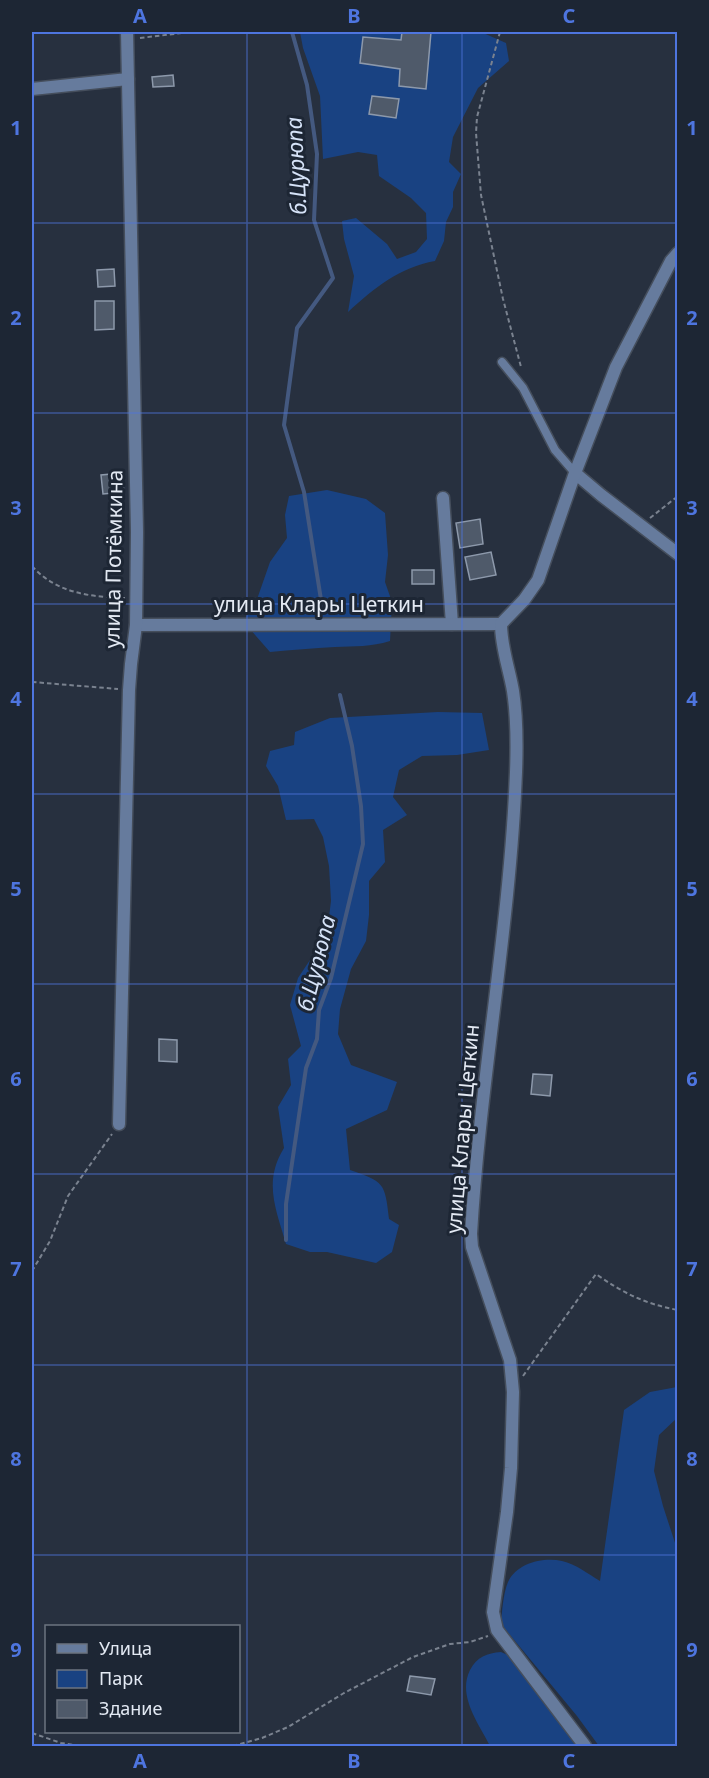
<svg xmlns="http://www.w3.org/2000/svg" width="709" height="1778" viewBox="0 0 709 1778" font-family="'Noto Sans',sans-serif">
<style>
.green{fill:#194282}
.lines{fill:none;stroke-linecap:round;stroke-linejoin:round}
.stream{stroke:#445980;stroke-width:4}
.building{fill:#4f5a6a;stroke:#8d99ab;stroke-width:1.5}
.lane-casing{stroke:#454e5c;stroke-width:11}
.street-casing{stroke:#454e5c;stroke-width:15}
.path{stroke:#7a828f;stroke-width:2;stroke-dasharray:4.5 3;stroke-linecap:butt}
.lane{stroke:#667b9d;stroke-width:8}
.street{stroke:#667b9d;stroke-width:12}
.grid{fill:none;stroke:#4e75df;stroke-width:1.5;stroke-opacity:0.55}
.labels{text-anchor:middle;stroke-width:6;stroke-linejoin:round;paint-order:stroke}
.street-label{font-size:21px;fill:#e3e9f3;stroke:#1d2634}
.water-label{font-size:22px;font-style:italic;fill:#d6e3f8;stroke:#1d2634}
.neatline{fill:none;stroke:#4e75df;stroke-width:2}
.grid-label{font-size:20px;text-anchor:middle;font-weight:bold;fill:#4e75df}
</style>
<rect width="100%" height="100%" fill="#27303f"/>
<!-- green -->
<g class="green">
<path d="M300 32H481L506 43 509 61 478 88 453 137 449 162 461 174 453 192V207L446 222 444 241 435 261C400 267 374 288 348 312L354 276 344 239 342 221 356 218 387 244 397 259 416 252 427 239 426 213 411 198 379 176 377 155 358 152 323 159 320 96 303 48Z"/>
<path d="M327 490 366 499 385 513 388 555 385 582 392 602 390 641C371 647 355 646 335 647 313 648 292 650 270 652L243 621 255 605 270 562 287 538 285 515 289 496Z"/>
<path d="M438 712 482 713 489 750 457 755 422 756 399 770 393 797 407 815 383 830 385 862 369 881V915L366 941 351 969 340 1009 338 1034 351 1065 397 1082 387 1110 346 1129 350 1170C384 1182 385 1182 389 1219L399 1225 392 1252 376 1263 327 1252H310L286 1244C276 1209 263 1182 284 1148L278 1107 291 1085 288 1059 301 1046 290 1005 298 978 316 951 328 925 331 901 329 866 323 837 314 819 286 820 278 786 266 766 270 751 294 745 295 732 330 718Z"/>
<path d="M677 1387V1418L659 1435 654 1471 663 1506 677 1549V1746H599L577 1716 501 1624C502 1612 503 1594 508 1582 517 1563 543 1557 562 1561 576 1564 588 1574 600 1581L624 1410 650 1392Z"/>
<path d="M501 1652 512 1657 578 1746H490C479 1724 457 1696 470 1670 477 1657 487 1653 501 1652Z"/>
</g>
<g class="lines">
<!-- stream -->
<g class="stream">
<polyline points="292,32 307,85 317,154 314,220 333,278 297,328 284,425 304,492 322,606"/>
<polyline points="286,1240 286,1204 306,1068 317,1039 319,1010 331,978 363,844 361,806 352,746 340,695"/>
</g>
</g>
<!-- building -->
<g class="building">
<polygon points="402,32 431,32 426,89 399,86 400,69 360,63 363,37 401,40"/>
<polygon points="173,75 174,86 153,87 152,77"/>
<polygon points="372,96 399,99 396,118 369,114"/>
<polygon points="114,269 115,286 98,287 97,270"/>
<polygon points="95,301 114,301 114,329 95,330"/>
<polygon points="122,473 124,492 103,494 101,475"/>
<polygon points="480,519 483,544 460,548 456,523"/>
<polygon points="491,552 496,575 470,580 465,557"/>
<rect x="412" y="570" width="22" height="14"/>
<polygon points="159,1039 177,1040 177,1062 159,1061"/>
<polygon points="533,1074 552,1075 550,1096 531,1094"/>
<polygon points="410,1676 435,1679 431,1695 407,1691"/>
</g>
<g class="lines">
<!-- lane casing -->
<g class="lane-casing">
<polyline id="lane" points="502,362 523,388 555,450 575,473"/>
</g>
<!-- street casing -->
<g class="street-casing">
<g id="street">
<polyline points="32,89 128,79"/>
<polyline points="575,473 601,495 678,554"/>
<polyline points="443,498 452,624"/>
<polyline points="136,625 501,624"/>
<polyline points="119,1124 129,690 131,664 136,625 137,532 127,32"/>
<path d="M585 1746 497 1630 493 1612 507 1512 511 1468 513 1392 510 1360 472 1247 471 1234C480 1080 510 927 516 772 517 746 517 717 513 691 509 668 501 647 501 624L524 600 538 580 575 473 616 367 671 261 678 253"/>
</g>
</g>
<!-- path -->
<g class="path">
<polyline points="500,32 477,117 476,133 481,195 503,299 521,367"/>
<polyline points="140,38 191,32"/>
<polyline points="650,518 678,496"/>
<path d="M32 566C56 593 90 597 125 598"/>
<polyline points="32,682 118,689"/>
<polyline points="32,1271 50,1241 68,1196 112,1134"/>
<path d="M523 1376 596 1274C623 1293 645 1304 678 1310"/>
<polyline points="32,1733 61,1743 80,1746"/>
<polyline points="233,1746 262,1738 288,1727 344,1693 413,1657 450,1644 470,1642 488,1636"/>
</g>
<!-- lane -->
<use href="#lane" class="lane"/>
<!-- street -->
<use href="#street" class="street"/>
</g>
<!-- grid -->
<path class="grid" d="M247 32V1746M462 32V1746M32 223H678M32 413H678M32 604H678M32 794H678M32 984H678M32 1174H678M32 1365H678M32 1555H678"/>
<g class="labels">
<!-- street labels -->
<g class="street-label">
<text transform="translate(114 559) rotate(-89)" y="7">улица Потёмкина</text>
<text x="319" y="612">улица Клары Цеткин</text>
<text transform="translate(463 1129) rotate(-85)" y="7">улица Клары Цеткин</text>
</g>
<!-- water labels -->
<g class="water-label">
<text transform="translate(296 166) rotate(-93)" y="8">б.Цурюпа</text>
<text transform="translate(316 963) rotate(-76)" y="8">б.Цурюпа</text>
</g>
</g>
<!-- border -->
<rect width="709" height="1778" fill="none" stroke="#1d2634" stroke-width="66"/>
<!-- legend -->
<rect x="45" y="1625" width="195" height="108" fill="#1d2634" stroke="#6c7480" stroke-width="1.5"/>
<rect x="57" y="1644" width="30" height="9" fill="#667b9d" stroke="#6c7480" stroke-width="1.5"/>
<text x="99" y="1655" font-size="18" fill="#e3e9f3">Улица</text>
<rect x="57" y="1670" width="30" height="18" fill="#194282" stroke="#6c7480" stroke-width="1.5"/>
<text x="99" y="1685" font-size="18" fill="#e3e9f3">Парк</text>
<rect x="57" y="1700" width="30" height="18" fill="#4f5a6a" stroke="#6c7480" stroke-width="1.5"/>
<text x="99" y="1715" font-size="18" fill="#e3e9f3">Здание</text>
<rect x="33" y="33" width="643" height="1712" class="neatline"/>
<g class="grid-label">
<text x="140" y="23">A</text>
<text x="354" y="23">B</text>
<text x="569" y="23">C</text>
<text x="16" y="135">1</text>
<text x="692" y="135">1</text>
<text x="16" y="325">2</text>
<text x="692" y="325">2</text>
<text x="16" y="515">3</text>
<text x="692" y="515">3</text>
<text x="16" y="706">4</text>
<text x="692" y="706">4</text>
<text x="16" y="896">5</text>
<text x="692" y="896">5</text>
<text x="16" y="1086">6</text>
<text x="692" y="1086">6</text>
<text x="16" y="1276">7</text>
<text x="692" y="1276">7</text>
<text x="16" y="1466">8</text>
<text x="692" y="1466">8</text>
<text x="16" y="1657">9</text>
<text x="692" y="1657">9</text>
<text x="140" y="1768">A</text>
<text x="354" y="1768">B</text>
<text x="569" y="1768">C</text>
</g>
</svg>
